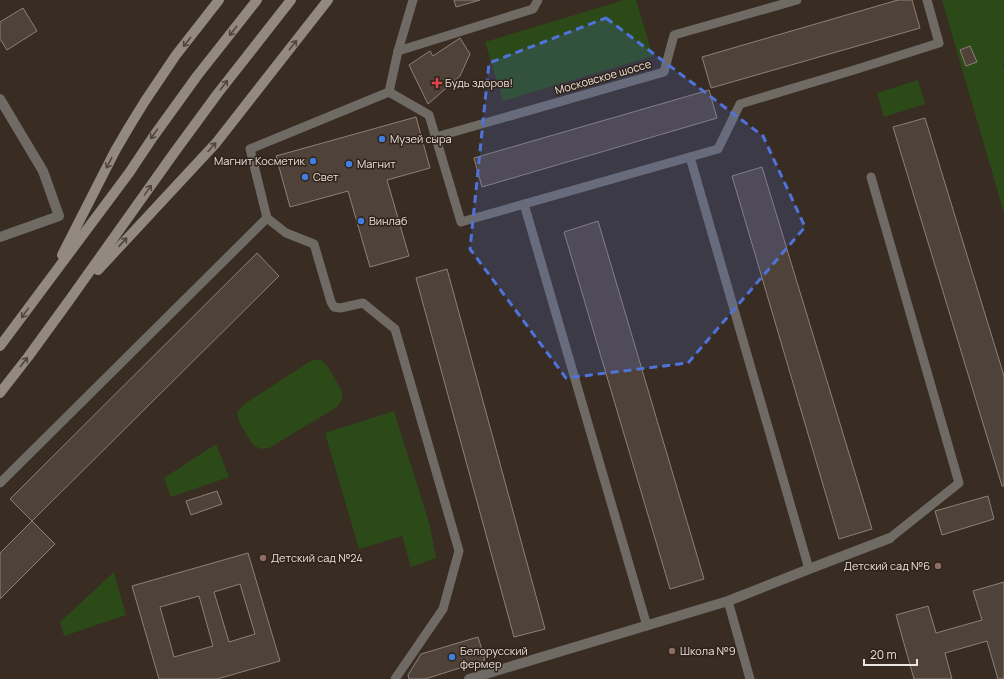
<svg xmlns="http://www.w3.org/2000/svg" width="1004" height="679" viewBox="0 0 1004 679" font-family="Manrope,sans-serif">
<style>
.green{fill:#2b4a18}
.building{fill:#4f4239;stroke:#8f8076;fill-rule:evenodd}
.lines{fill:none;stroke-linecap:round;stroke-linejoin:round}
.lane{stroke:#6f6a64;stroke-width:9}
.street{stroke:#6f6a64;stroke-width:10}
.secondary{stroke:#928a81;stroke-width:10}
.oneway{stroke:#51463e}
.marked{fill:#5073d9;fill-opacity:0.2;stroke:#5073d9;stroke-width:3;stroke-dasharray:8 5;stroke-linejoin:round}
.health-dot{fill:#e0444e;stroke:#2e221a;stroke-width:1.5}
.shop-dot{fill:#3f7fe0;stroke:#2e221a;stroke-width:1.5}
.education-dot{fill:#8d6e63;stroke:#2e221a;stroke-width:1.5}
.labels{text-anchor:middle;stroke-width:3;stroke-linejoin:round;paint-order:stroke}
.street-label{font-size:11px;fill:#ebe3dd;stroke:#2e221a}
.poi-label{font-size:11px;fill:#ebe3dd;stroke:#2e221a;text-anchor:start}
</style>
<rect width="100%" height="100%" fill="#382c23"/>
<!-- green -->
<g class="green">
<polygon points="624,0 636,0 653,56 503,101 485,42"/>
<polygon points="942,0 1004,0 1004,64 1002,63 1004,68 1004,213"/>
<polygon points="918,80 925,104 884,117 877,93"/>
<polygon points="312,360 321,360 327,365 342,391 342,399 337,407 269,448 261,449 253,445 239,422 237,413 243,405"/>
<polygon points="394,411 430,526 436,558 411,567 402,536 359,549 325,433"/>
<polygon points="216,444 229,477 171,497 164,478"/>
<polygon points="114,572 126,615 64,636 60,622"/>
</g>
<!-- building -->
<g class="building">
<polygon points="454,0 480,0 456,7"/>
<polygon points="898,0 912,0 920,28 711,88 702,57"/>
<polygon points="23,8 37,31 7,50 0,39 0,22"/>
<polygon points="460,38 470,54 460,76 428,104 409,65 430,51 433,56"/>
<polygon points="970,46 977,62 966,66 960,50"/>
<polygon points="709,90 717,118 482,187 474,158"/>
<polygon points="416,117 430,168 387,180 409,256 370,267 348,191 290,207 276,156"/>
<polygon points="925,118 1004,376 1004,486 1002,486 893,127"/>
<polygon points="762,167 872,529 839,539 732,176"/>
<polygon points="598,221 704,579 670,589 564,232"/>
<polygon points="257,253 279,276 32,521 10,499"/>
<polygon points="447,269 545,629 514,637 416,278"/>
<polygon points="217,491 222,504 191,515 186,501"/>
<polygon points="988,496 994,519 942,535 935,511"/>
<polygon points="32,521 55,544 0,599 0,553"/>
<path d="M248 553 280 661 217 679H159L132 586ZM240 584 255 634 229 642 214 592ZM199 596 213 646 174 657 160 607Z"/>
<polygon points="1004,582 1004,679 998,679 987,641 945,653 952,679 914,679 896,615 928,606 936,633 982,620 973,591"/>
<polygon points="478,637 485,660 425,679 409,679 408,675 421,654"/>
</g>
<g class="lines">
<!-- lane -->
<g class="lane">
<polyline points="398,51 533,9 538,0"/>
<polyline points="389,92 250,149 267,218 286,233 314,244 331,302 334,307 340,308 363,303 395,329 459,551 443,609 395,679"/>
<polyline points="389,92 429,115 461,222 718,149 740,104 854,70 939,43 927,0"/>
<polyline points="389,92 398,51 413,0"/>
<polyline points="436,137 664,72 674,35 797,0"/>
<polyline points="690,157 809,569"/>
<polyline points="871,177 959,483 890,538"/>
<polyline points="524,204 647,626"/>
<polyline points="0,483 267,218"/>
<polyline points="728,601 750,679"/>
</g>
<!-- street -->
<g class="street">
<polyline points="0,99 43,171 59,216 0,237"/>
<polyline points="469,679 728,601 809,569 890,538"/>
</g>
<!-- secondary -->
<g class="secondary">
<polyline points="62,255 115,151 129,127 145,101 176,55 219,0"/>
<polyline points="98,270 216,143 328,0"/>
<polyline points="0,346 129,173 153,137 197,76 257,0"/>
<polyline points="0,393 28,357 68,302 174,153 218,93 291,0"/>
</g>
</g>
<!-- one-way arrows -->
<defs><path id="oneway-shaft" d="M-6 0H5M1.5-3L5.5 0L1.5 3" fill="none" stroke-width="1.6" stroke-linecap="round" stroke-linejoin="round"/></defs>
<g class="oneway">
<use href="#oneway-shaft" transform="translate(233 31) rotate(128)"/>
<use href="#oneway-shaft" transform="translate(187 42) rotate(128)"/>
<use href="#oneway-shaft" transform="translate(293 45) rotate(-52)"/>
<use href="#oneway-shaft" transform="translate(224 85) rotate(-52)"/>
<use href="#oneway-shaft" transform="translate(154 134) rotate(126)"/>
<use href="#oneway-shaft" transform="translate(212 147) rotate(-48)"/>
<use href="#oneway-shaft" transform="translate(109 163) rotate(118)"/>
<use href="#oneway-shaft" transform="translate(148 190) rotate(-55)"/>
<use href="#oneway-shaft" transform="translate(123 242) rotate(-47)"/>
<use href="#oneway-shaft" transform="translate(25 313) rotate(126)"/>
<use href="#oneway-shaft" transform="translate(24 362) rotate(-52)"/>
</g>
<!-- marked area -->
<path class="marked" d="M606 18 763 136 805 227 688 363 566 378 470 249 489 63Z"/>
<!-- markers -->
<path class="health-dot" d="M435 77h4v4h4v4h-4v4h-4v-4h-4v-4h4z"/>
<g class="shop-dot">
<circle cx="382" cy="139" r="4"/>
<circle cx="313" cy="161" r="4"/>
<circle cx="349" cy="164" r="4"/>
<circle cx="305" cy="177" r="4"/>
<circle cx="361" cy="221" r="4"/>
<circle cx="452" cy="657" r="4"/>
</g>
<g class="education-dot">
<circle cx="263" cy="558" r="4"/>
<circle cx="938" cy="566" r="4"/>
<circle cx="672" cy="651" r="4"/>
</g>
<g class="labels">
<!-- street labels -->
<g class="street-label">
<text transform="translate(603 77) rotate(-16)" y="4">Московское шоссе</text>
</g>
<!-- poi labels -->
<g class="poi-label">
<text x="445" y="87">Будь здоров!</text>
<text x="390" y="143">Музей сыра</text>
<text x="305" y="165" text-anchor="end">Магнит Косметик</text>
<text x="357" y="168">Магнит</text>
<text x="313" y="181">Свет</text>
<text x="369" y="225">Винлаб</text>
<text x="271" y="562">Детский сад №24</text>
<text x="930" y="570" text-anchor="end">Детский сад №6</text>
<text x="460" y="655">Белорусский<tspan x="460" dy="13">фермер</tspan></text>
<text x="680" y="655">Школа №9</text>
</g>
</g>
<!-- scale -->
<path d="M864 659v6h53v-6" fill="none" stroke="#ebe3dd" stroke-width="2"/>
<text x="870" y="659" font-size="12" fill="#ebe3dd" stroke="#2e221a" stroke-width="3" paint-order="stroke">20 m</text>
</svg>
